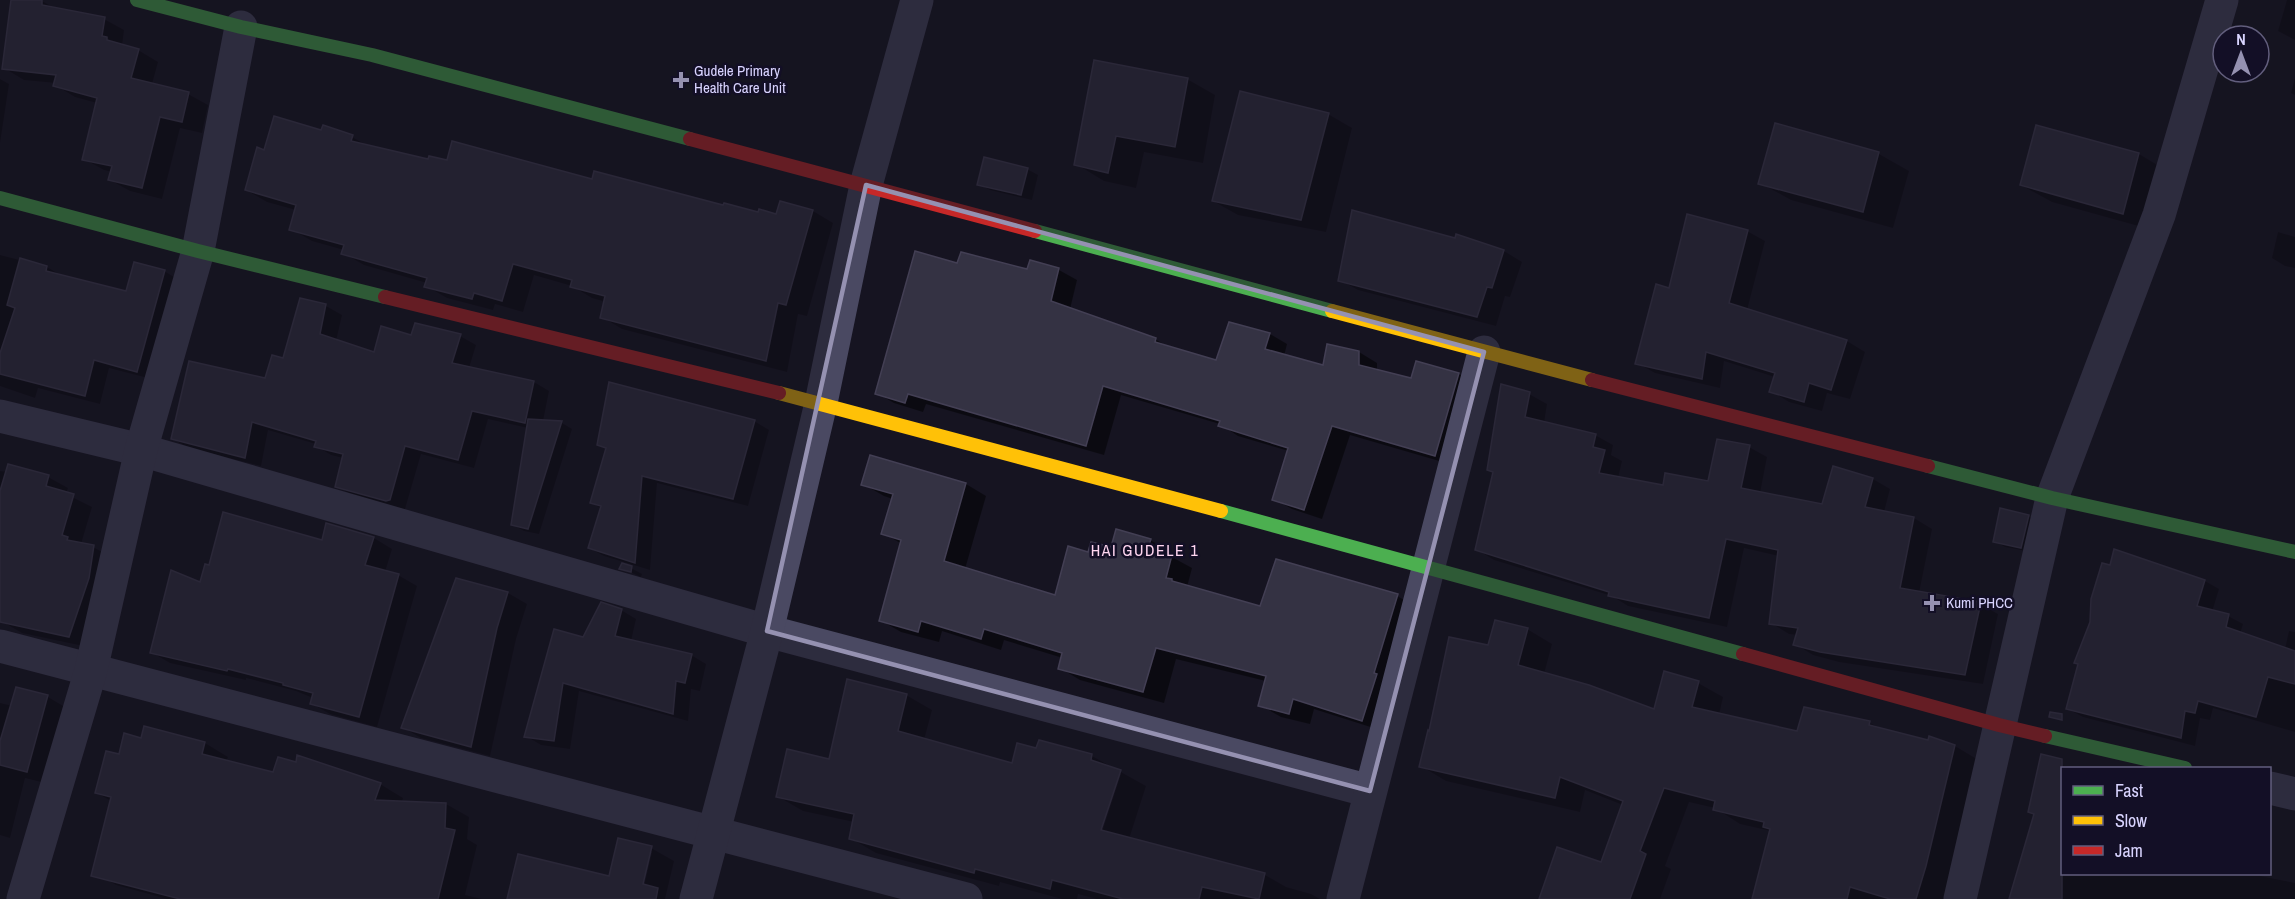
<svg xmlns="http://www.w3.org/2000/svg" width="2295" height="899" viewBox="0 0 2295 899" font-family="'Archivo Narrow',sans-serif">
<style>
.shadow{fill:#0007;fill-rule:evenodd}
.building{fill:#343243;stroke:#433f54;stroke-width:1.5}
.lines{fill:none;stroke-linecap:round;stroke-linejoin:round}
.street{stroke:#4a4962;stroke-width:33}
.fast{stroke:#4caf50;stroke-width:14}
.slow{stroke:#ffc107;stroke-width:14}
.jam{stroke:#c62828;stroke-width:14}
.marked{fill:none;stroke:#9591b1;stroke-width:4.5;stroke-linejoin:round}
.poi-dot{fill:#9591b1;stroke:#130f26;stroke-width:2}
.labels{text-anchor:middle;stroke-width:5;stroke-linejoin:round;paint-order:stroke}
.poi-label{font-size:15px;fill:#d9d4ff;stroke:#130f26;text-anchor:start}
.neighbourhood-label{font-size:16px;letter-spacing:1.5px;fill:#ffd6f0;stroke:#130f26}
</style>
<rect width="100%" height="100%" fill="#161421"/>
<!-- shadow -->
<g class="shadow">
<polygon points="12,0 42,1 56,9 104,19 124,30 122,46 138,50 158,62 152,84 188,94 208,105 202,133 180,128 162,199 130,191 110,180 112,172 104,170 84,159 97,103 75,97 55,85 56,83 24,80 4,68"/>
<polygon points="2287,0 2295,0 2295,40 2278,31"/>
<polygon points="2295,78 2295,95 2291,93"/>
<polygon points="0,79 9,84 0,143"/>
<polygon points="1187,79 1215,95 1203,163 1144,152 1136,188 1104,181 1076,164"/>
<polygon points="1328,114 1352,128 1326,232 1238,215 1213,201"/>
<polygon points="1776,125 1879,154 1909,171 1893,228 1791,200 1760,183"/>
<polygon points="2037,127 2139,154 2169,172 2153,230 2052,202 2021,185"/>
<polygon points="322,132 352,137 370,147 429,160 593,181 759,213 777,215 781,203 813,211 833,223 807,316 798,314 787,372 622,329 602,317 606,302 592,298 572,286 534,275 523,312 495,304 493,310 447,298 426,286 427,283 364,265 343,253 344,250 312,241 291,229 296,210 267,202 246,190 265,151"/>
<polygon points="1027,169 1038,175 1032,200 990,190 979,184"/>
<polygon points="1747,231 1765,241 1747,310 1847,341 1865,352 1850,399 1827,393 1822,411 1789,402 1771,391 1775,377 1724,361 1720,388 1655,373 1637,363 1670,290"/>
<polygon points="2278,232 2295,237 2295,268 2285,266 2272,258"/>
<polygon points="1457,236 1504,251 1522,262 1510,297 1505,296 1496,326 1358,290 1340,280 1456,240"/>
<polygon points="0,255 47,267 62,276 127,293 164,271 179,280 152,379 109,368 100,404 38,388 35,398 0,386"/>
<polygon points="1031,262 1059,270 1077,280 1070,309 1155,339 1170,348 1217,362 1270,334 1287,344 1284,356 1324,367 1359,352 1377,363 1377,371 1412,380 1417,363 1459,374 1477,384 1453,465 1350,435 1322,519 1292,509 1274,499 1289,451 1238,436 1220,424 1121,395 1104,455 926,404 923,412 894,403 877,393 958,265 1028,271"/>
<polygon points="301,300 326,306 342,315 336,341 375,354 412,337 416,325 460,336 476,345 469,368 534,382 549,391 543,421 562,423 572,429 539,534 524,531 513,525 528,428 488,419 474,468 421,454 405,509 403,509 352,495 337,486 343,458 331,455 316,446 316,444 268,430 261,466 189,448 173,439 266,380 284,360"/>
<polygon points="1529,394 1547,404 1544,423 1595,435 1613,445 1611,455 1622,461 1618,478 1664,486 1710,483 1749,447 1767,457 1760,493 1823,506 1873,479 1890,489 1884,512 1914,518 1932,529 1919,593 1980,604 1998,614 1983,684 1839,662 1813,655 1795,644 1798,635 1789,634 1771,623 1779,556 1744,548 1727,627 1628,606 1612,596 1494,560 1476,549 1494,473 1488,470"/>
<polygon points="754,421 769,430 748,506 657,483 650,570 604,556 589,548 602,509 592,503 607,449 599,445"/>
<polygon points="871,457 966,484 986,496 965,569 1056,597 1089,554 1150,540 1171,552 1170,556 1192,568 1187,587 1261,608 1397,596 1417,607 1383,731 1314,709 1310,724 1281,717 1260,705 1266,681 1176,659 1164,703 1080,680 1060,668 1063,658 1004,640 1001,650 942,631 939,642 901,632 880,620 902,544 883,533 893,499 884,496 863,484"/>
<polygon points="0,471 48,477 68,488 66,494 92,507 81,544 93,547 113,558 88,647 22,633 3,622 0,612"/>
<polygon points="2028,516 2039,522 2032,552 2005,547 1994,541"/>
<polygon points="327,525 374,538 392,549 385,572 398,575 417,586 377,727 330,714 312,704 313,698 296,691 246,678 246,680 170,663 151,652 201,584 323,542"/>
<polygon points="621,568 631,568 642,574 641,577"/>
<polygon points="457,580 508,593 527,604 516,639 490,756 421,738 402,727"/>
<polygon points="2205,581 2219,589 2212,612 2228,616 2243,624 2240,634 2285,649 2289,631 2295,632 2295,732 2213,708 2210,720 2200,718 2195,746 2083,717 2068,709"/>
<polygon points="621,610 636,619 631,641 691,655 706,664 700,691 691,689 688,721 579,691 570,749 541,745 526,736 583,639"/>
<polygon points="1527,629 1552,644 1544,674 1655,711 1698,683 1723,697 1719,715 1798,733 1805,709 1870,723 1882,729 1955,746 1980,761 1947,899 1753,899 1771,831 1740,824 1715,808 1689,802 1665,866 1671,869 1660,899 1541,899 1602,864 1623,805 1585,790 1580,812 1446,781 1421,766 1489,647"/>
<polygon points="17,689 48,697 70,710 49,784 25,778 10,838 0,835 0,703 13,706"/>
<path d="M906 695 932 710 924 740 1013 765 1037 750 1040 741 1092 756 1146 786 1129 839 1265 875 1286 887 1311 894 1320 899H1097L1078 894 1077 899H1062L1000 882 999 886 876 853 850 838 854 822 803 811 777 796 830 760ZM1118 774H1121L1100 838 1098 837Z"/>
<polygon points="142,740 205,743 228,757 226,762 274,774 380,784 403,798 402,802 446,804 469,817 467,839 477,845 465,895 482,899 167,899 116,885 94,872 111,801 97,793 120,755"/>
<polygon points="2041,759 2072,768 2062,768 2062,874 2260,874 2260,876 2295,883 2295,899 2015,899 2035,815 2029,812"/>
<polygon points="651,848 674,861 665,899 641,899 652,852 649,852 637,899 509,899 610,878"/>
</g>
<!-- building -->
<g class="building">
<polygon points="11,0 42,0 42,5 105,17 102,36 107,37 107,40 139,49 131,78 189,92 182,122 160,117 142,188 108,180 112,166 82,160 97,98 53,86 56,75 2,69"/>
<polygon points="1094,60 1188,78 1175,147 1116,136 1108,173 1074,165"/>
<polygon points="1240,91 1329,113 1301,220 1212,201"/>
<polygon points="274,116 321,130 323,125 353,135 351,141 428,159 429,156 447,160 452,141 592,179 594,171 723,205 724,203 758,212 759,209 776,214 780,201 813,210 786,305 778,303 766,361 600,318 605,296 570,287 572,280 513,264 502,301 474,293 472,299 424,287 427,278 341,254 344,245 289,230 296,205 245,190 257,147 264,150"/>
<polygon points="1775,123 1879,152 1863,212 1758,184"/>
<polygon points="2036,125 2139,153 2123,214 2020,185"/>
<polygon points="984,157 1028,168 1021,195 977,185"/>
<polygon points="1352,210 1455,238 1456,234 1504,250 1492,288 1487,287 1477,317 1338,281"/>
<polygon points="1687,214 1748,230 1729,303 1847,340 1831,390 1809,383 1804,402 1769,392 1775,373 1706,352 1702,379 1635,364 1656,284 1669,288"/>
<polygon points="915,251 957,263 961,252 1027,269 1030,260 1059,268 1051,301 1156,338 1155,342 1216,360 1229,322 1270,333 1265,349 1323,365 1327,344 1359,351 1359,365 1411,378 1416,361 1459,373 1435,456 1332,426 1304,510 1272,500 1288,448 1218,426 1220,421 1103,386 1086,446 908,394 905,403 875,394"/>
<polygon points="20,258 47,266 46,271 126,291 134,262 165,270 137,372 94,360 85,396 0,374 0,353 15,308 7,305"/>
<polygon points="300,298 326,304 320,334 374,352 381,326 411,335 415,323 461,334 452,363 534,381 525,423 472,411 458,460 405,446 390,500 386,501 335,487 343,454 314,447 316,441 252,422 245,458 171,439 189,361 265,378 272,355 283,358"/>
<polygon points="609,382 755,420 733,499 642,476 635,563 588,548 601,506 590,503 606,448 597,445"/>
<polygon points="1501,384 1530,392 1525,417 1596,434 1593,447 1605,450 1599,473 1663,485 1665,473 1708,481 1717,439 1750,445 1741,488 1822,504 1833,466 1873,478 1865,507 1914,517 1900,588 1981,602 1965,675 1820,652 1793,645 1798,628 1769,624 1778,550 1726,539 1709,618 1608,596 1609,592 1475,550 1493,472 1487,470"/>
<polygon points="528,419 562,421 528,529 511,525"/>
<polygon points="870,455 966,483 944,561 1055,595 1068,546 1088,552 1091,542 1111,547 1116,529 1151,539 1148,548 1172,555 1166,578 1172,579 1172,581 1260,606 1276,559 1398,594 1374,673 1377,674 1362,721 1293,699 1289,714 1258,706 1266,676 1156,648 1143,692 1058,669 1062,653 984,629 981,639 921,621 918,632 879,621 901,540 881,534 893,494 861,485"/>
<polygon points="8,464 49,475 46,486 74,494 62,535 68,537 67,540 94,545 89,578 69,637 0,622 0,491"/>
<polygon points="2000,508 2029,515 2021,548 1993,542"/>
<polygon points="223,512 322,540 326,523 374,537 365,565 399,574 359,717 310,704 313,693 283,685 283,683 228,669 227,671 150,653 171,570 200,582 205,564 209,565"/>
<polygon points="2114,549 2205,580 2197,606 2229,614 2226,627 2295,651 2295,684 2268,677 2256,717 2198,701 2195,713 2185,711 2181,738 2066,709 2078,664 2074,663 2090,622 2091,599 2102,563 2110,565"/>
<polygon points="622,563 632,566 631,572 619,569"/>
<polygon points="456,578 508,592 497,628 471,747 401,728"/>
<polygon points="601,602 622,609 615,636 692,654 685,683 676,681 673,714 563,683 554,741 524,737 554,629 583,637"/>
<polygon points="1495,620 1528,628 1518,665 1589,685 1654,709 1664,671 1699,681 1692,707 1797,731 1804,707 1870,721 1869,725 1928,740 1929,736 1955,745 1926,866 1916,899 1890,899 1850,887 1847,899 1752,899 1770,829 1763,827 1764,822 1713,810 1715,801 1664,788 1640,851 1646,854 1630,899 1539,899 1557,847 1601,862 1623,801 1560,777 1555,798 1419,767 1428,730 1429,731 1449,637 1488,645"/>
<polygon points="847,679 907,694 898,731 1012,763 1017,743 1036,748 1039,740 1092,754 1091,760 1121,770 1101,830 1265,873 1259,899 1202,887 1199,899 1123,899 1052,880 1050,889 975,869 974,873 849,839 854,814 776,797 787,749 829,759"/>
<polygon points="16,687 48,695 27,772 0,765 0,741"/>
<polygon points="2050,712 2062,714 2062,720 2049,717"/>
<polygon points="144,726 205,742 202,754 273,772 278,757 296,762 297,755 381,783 375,800 446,803 445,828 455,830 438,899 180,899 91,876 111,797 95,793 106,751 119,754 124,733 141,738"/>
<polygon points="2041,754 2062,759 2062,899 2009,899 2034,814 2028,812"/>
<polygon points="618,838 652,846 643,884 658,888 656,899 507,899 518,854 609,876"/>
</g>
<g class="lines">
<!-- street -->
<g class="street">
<polyline points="0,416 141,450 767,631 1370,791"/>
<polyline points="0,646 966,899"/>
<polyline points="2270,788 2295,794"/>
<polyline points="23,899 91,670 141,450 198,251 241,27"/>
<polyline points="696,899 767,631 821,403 866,185 917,0"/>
<polyline points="1343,899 1484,352"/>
<polyline points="1960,899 2052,498 2159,215 2222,0"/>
</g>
<!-- fast -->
<g class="fast">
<polyline points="137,0 241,27 372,55 690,139"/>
<polyline points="0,198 198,251 385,297"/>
<polyline points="1035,231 1332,311"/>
<polyline points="1928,466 2052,498 2295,552"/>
<polyline points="1221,511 1743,654"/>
<polyline points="2045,736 2185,768"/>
</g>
<!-- slow -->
<g class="slow">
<polyline points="1332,311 1592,380"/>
<polyline points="779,393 1221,511"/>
</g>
<!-- jam -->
<g class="jam">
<polyline points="690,139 1035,231"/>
<polyline points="385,297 779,393"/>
<polyline points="1592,380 1928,466"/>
<polyline points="1743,654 1999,725 2045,736"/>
</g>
</g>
<!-- marked area -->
<path d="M0 0H2295V899H0ZM866 185 1484 352 1370 791 767 631Z" fill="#161421" fill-opacity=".55" fill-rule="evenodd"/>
<path class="marked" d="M866 185 1484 352 1370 791 767 631Z"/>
<!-- markers -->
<g class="poi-dot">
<path d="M678 71h6v6h6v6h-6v6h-6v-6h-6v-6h6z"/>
<path d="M1929 594h6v6h6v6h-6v6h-6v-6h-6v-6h6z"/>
</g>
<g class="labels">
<!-- poi labels -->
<g class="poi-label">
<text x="694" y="76">Gudele Primary<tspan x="694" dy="17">Health Care Unit</tspan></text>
<text x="1946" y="608">Kumi PHCC</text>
</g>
<!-- neighbourhood labels -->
<g class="neighbourhood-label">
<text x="1145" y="556">HAI GUDELE 1</text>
</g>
</g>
<!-- legend -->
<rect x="2061" y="767" width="210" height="108" fill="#130f26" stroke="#625e7d" stroke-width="1.5"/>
<rect x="2073" y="786" width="30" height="9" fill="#4caf50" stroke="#625e7d" stroke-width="1.5"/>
<text x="2115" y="797" font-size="18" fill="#d9d4ff">Fast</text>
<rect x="2073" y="816" width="30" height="9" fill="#ffc107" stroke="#625e7d" stroke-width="1.5"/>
<text x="2115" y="827" font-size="18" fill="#d9d4ff">Slow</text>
<rect x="2073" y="846" width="30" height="9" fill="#c62828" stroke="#625e7d" stroke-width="1.5"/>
<text x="2115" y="857" font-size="18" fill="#d9d4ff">Jam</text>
<!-- north arrow -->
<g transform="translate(2241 54)"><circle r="28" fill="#130f26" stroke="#625e7d" stroke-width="1.5"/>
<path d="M0-4.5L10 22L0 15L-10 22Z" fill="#9591b1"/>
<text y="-9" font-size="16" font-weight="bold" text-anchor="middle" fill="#d9d4ff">N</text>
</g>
</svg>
